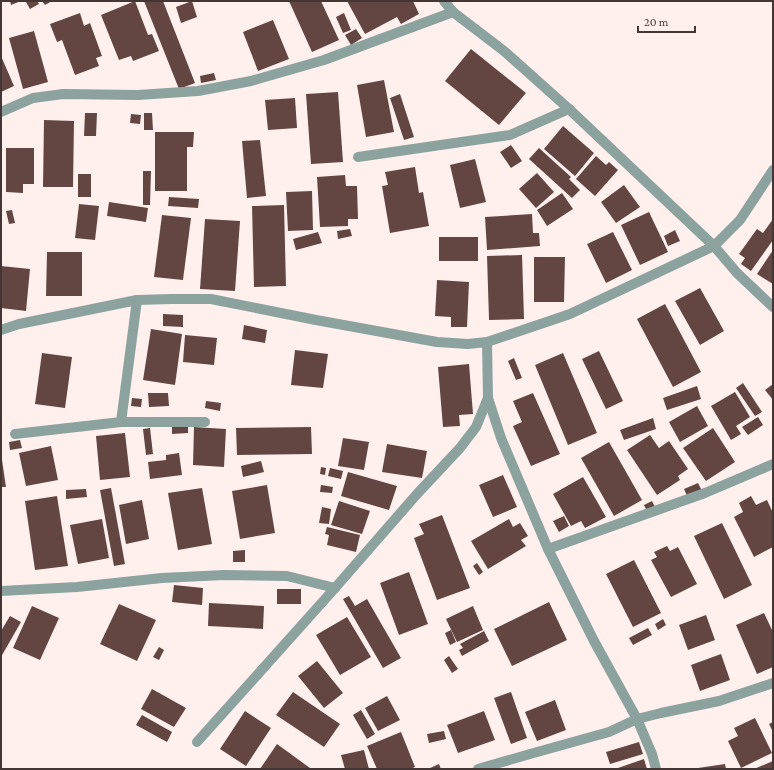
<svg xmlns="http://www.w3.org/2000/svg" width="774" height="770" viewBox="0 0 774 770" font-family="'Crimson Pro',serif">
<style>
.building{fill:#634642}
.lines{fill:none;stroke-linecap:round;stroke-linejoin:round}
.minor{stroke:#8ba29f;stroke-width:10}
</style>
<rect width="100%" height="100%" fill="#fff0ee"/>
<!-- building -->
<g class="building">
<polygon points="10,1 21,1 11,5"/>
<polygon points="28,1 37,1 39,4 30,9 26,2"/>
<polygon points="42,1 52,1 45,5"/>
<polygon points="135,1 148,35 152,34 159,51 133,61 131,56 119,60 101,15"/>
<polygon points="144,1 163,1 195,83 179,89"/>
<polygon points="192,1 197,17 181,23 176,7"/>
<polygon points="289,1 321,1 339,40 312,52"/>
<polygon points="347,1 413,1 419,14 401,24 397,17 365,34"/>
<polygon points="80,13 84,26 90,23 102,56 96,58 99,66 75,75 62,40 57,42 50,24"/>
<polygon points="344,13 351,30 343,33 336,17"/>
<polygon points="273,20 289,59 258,71 243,32"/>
<polygon points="356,29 362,38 351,45 345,35"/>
<polygon points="34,31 48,82 23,89 9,38"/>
<polygon points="471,49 526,93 499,125 445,81"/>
<polygon points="1,56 14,86 1,92"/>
<polygon points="214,73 216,80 201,83 200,76"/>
<polygon points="384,80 394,132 366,137 357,85"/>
<polygon points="338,92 343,162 311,164 306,94"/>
<polygon points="400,94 414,137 404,140 390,98"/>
<polygon points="295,98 297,128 268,130 265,100"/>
<polygon points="85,113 97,113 96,136 84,136"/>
<polygon points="144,113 152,113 153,130 144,130"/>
<polygon points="131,114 141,115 140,124 130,123"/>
<polygon points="44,120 74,121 73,187 43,187"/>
<polygon points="563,126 594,153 575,176 544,149"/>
<polygon points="155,132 194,132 193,147 187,147 187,191 155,191"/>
<polygon points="260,140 266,196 247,198 242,141"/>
<polygon points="511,145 522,161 511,168 500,152"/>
<polygon points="6,148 34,148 34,184 23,184 23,193 6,192"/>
<polygon points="539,148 571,177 569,179 580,190 572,198 529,159"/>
<polygon points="596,156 606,165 609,162 618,170 595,196 576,179"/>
<polygon points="475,159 486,202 460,208 450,165"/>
<polygon points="415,167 419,193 423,192 429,226 390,233 382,186 388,185 385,172"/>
<polygon points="143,171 151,171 150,205 143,205"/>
<polygon points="537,173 554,192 536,208 519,189"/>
<rect x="78" y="174" width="13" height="23"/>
<polygon points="345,175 346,186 357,186 358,219 348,219 348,226 320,227 317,177"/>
<polygon points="624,185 640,207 616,223 601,202"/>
<polygon points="312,191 313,230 288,231 286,192"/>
<polygon points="562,193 573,209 547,226 537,210"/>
<polygon points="169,197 199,199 198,208 168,206"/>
<polygon points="109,202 148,208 146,222 107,216"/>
<polygon points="79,204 99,206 95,240 75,238"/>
<polygon points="284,205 286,286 254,287 252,206"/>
<polygon points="12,210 15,223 9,224 6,211"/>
<polygon points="649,212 668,252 640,265 621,225"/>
<polygon points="532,214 533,233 539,233 540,246 487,250 485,217"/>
<polygon points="162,215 191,218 183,280 154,277"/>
<polygon points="205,219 240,221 235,291 200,289"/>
<polygon points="773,219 773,240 751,271 741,264 745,258 739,254 757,229 763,233"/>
<polygon points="350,229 352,236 338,239 337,231"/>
<polygon points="675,230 680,241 668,246 664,236"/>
<polygon points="318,232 322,243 296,250 293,239"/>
<polygon points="613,232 632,270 606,283 587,244"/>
<rect x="439" y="237" width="39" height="24"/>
<polygon points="773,250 773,284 757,274"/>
<polygon points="47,252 82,252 82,296 46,296"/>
<polygon points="522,255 524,319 489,320 487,256"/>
<polygon points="534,257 565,257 564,302 534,302"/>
<polygon points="1,266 30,269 26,311 1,308"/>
<polygon points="437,280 469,282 467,327 451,327 451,317 435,316"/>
<polygon points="700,288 724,331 700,345 675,301"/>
<polygon points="665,304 701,372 673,387 637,319"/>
<polygon points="163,314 183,315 183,327 163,326"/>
<polygon points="244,325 267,330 265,343 242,339"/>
<polygon points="151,329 182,334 175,385 143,380"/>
<polygon points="185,335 217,338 214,365 183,362"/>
<polygon points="295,350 328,354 323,388 291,385"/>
<polygon points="599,351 623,401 606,409 582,359"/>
<polygon points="42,353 72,357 65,408 35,404"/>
<polygon points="563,353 597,433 568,445 535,365"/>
<polygon points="514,358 522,378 516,380 508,361"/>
<polygon points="469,364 473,414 459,415 460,426 443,427 438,367"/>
<polygon points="743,383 762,412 755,416 736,388"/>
<polygon points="773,384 773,400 765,390"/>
<polygon points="697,386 701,399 667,410 663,398"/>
<polygon points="735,392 750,417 736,426 741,434 731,440 711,406"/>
<polygon points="148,393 168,393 169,406 149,407"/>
<polygon points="533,393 560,454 531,466 513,426 522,422 513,401"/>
<polygon points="132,398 142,399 141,407 131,406"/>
<polygon points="206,401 221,403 220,411 205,408"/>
<polygon points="697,406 708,426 680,442 669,422"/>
<polygon points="758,417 763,425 748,435 742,427"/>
<polygon points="653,418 656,429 624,440 620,430"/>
<polygon points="188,426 188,433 172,434 172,427"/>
<polygon points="194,427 226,429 224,467 193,465"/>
<polygon points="311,427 312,454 237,455 236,428"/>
<polygon points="150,428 153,454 146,455 143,429"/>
<polygon points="713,428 735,462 706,481 683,448"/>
<polygon points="125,433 130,477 100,480 96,436"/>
<polygon points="650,435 659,448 669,441 688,469 678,476 680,480 657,495 627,450"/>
<polygon points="343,438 369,442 364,470 338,466"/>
<polygon points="20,440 22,448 10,450 9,442"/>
<polygon points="609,442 642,500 614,516 581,458"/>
<polygon points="387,444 427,451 422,478 382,472"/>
<polygon points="51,446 58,480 26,486 19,453"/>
<polygon points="179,453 182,475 150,479 148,462 166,460 166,455"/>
<polygon points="1,460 2,460 6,487 1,487"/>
<polygon points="261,461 264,472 243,477 241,466"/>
<polygon points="321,467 326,468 325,475 320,474"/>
<polygon points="330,468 343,471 341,479 328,476"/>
<polygon points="348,472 397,486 389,510 341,496"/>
<polygon points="503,475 517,507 493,517 479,485"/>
<polygon points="583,477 606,517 585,528 581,521 571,526 553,494"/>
<polygon points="698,483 702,491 688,498 684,489"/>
<polygon points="267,485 275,533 240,539 232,491"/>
<polygon points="321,485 333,487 332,493 320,492"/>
<polygon points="111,488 125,564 114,566 100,490"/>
<polygon points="202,488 212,544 178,550 168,493"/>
<polygon points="86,489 87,497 66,499 66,490"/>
<polygon points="57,496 68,566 35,570 25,501"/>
<polygon points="751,496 756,505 767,500 773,513 773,547 754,557 734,517 743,512 739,503"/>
<polygon points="142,500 149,539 126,544 119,505"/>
<polygon points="339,501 370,511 362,534 331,525"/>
<polygon points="652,501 656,509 648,513 644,505"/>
<polygon points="322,507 331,509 329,524 319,523"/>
<polygon points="442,515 470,588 437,600 414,538 424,534 419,524"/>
<polygon points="564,516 569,526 559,532 553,521"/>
<polygon points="102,519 109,558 78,564 70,525"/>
<polygon points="509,519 513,527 520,523 528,536 521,540 526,546 488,569 471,541"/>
<polygon points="722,523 752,585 724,599 694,536"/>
<polygon points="327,527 360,535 356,552 327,545 329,535 325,534"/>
<polygon points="667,546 670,551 678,547 697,584 671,597 651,560 657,557 654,552"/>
<polygon points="245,550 245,562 233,562 233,551"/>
<polygon points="634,560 661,613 633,627 606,574"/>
<polygon points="477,563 483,572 479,575 473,566"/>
<polygon points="409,572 428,624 399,635 380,583"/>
<polygon points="174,585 203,588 202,605 172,602"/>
<rect x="277" y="589" width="24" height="15"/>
<polygon points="349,596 355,606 367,599 401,658 383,668 343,599"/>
<polygon points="549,602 567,640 512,666 494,629"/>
<polygon points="209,603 264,606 263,629 208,626"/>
<polygon points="119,604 156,620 137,661 100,644"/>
<polygon points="32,606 59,618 40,660 13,648"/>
<polygon points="473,606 483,630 457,642 446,619"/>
<polygon points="764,613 773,632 773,667 757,674 736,625"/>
<polygon points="706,615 715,640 688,650 679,625"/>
<polygon points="10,616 21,622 1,657 1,631"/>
<polygon points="347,617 371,657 340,675 316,635"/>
<polygon points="663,619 666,625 658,630 655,624"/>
<polygon points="648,628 652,635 633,645 629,638"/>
<polygon points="451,630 456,642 450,645 445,633"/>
<polygon points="484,631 489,641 462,656 459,650 463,648 460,644"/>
<polygon points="159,647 164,650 159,660 153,657"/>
<polygon points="721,654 730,680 700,691 691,665"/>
<polygon points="449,656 458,669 452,673 444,660"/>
<polygon points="317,661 343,693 324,708 298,676"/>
<polygon points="152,689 186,708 174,727 141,709"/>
<polygon points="293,692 340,724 324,747 276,715"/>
<polygon points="511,692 527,738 511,744 494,698"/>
<polygon points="387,696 400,720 378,731 365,708"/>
<polygon points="555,700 566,730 537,741 525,712"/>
<polygon points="361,710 375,734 367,739 353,715"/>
<polygon points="245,711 271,728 246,766 220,749"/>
<polygon points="484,711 495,740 458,753 447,725"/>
<polygon points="142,715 172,732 167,742 136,725"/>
<polygon points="755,718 772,753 741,768 728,741 738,736 734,728"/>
<polygon points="773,722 773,732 769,724"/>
<polygon points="444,731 446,739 429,743 427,734"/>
<polygon points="401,732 415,767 410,769 377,769 367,746"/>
<polygon points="639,742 643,754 610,764 606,752"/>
<polygon points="277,744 310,768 310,769 260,769"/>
<polygon points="364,750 369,769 345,769 341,755"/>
<polygon points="644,759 647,769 615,769"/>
<polygon points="773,761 773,769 754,769"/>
<polygon points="439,764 441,769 428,769"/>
<polygon points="725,764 726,769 698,769 698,768"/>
</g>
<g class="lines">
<!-- minor -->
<g class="minor">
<polyline points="444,1 453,12 504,51 569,109 714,246 737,273 773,307"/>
<polyline points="1,112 33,98 63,94 138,95 198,91 251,81 324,60 453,12"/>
<polyline points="358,157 510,135 569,109"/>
<polyline points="1,330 19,324 137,300 172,299 211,299 316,320 437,342 468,344 487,342 570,314 714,246 740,220 773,170"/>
<polyline points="487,342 488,398 501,438 548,549 594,641 637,719 652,754 656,769"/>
<polyline points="121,422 137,300"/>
<polyline points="15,434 121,422 205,422"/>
<polyline points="548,549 705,493 773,464"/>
<polyline points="1,591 77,587 162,578 224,575 287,576 335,588"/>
<polyline points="197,742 335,588 417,494 460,448 476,427 488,398"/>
<polyline points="478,769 530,754 609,732 637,719 661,713 719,701 773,683"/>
</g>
</g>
<!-- border -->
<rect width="774" height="770" fill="none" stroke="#443634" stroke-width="4"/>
<!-- scale -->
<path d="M638 26v6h57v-6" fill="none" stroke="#443634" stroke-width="2"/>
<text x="644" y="26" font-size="12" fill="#443634" stroke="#fff0ee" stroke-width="3" paint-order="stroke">20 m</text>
</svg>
